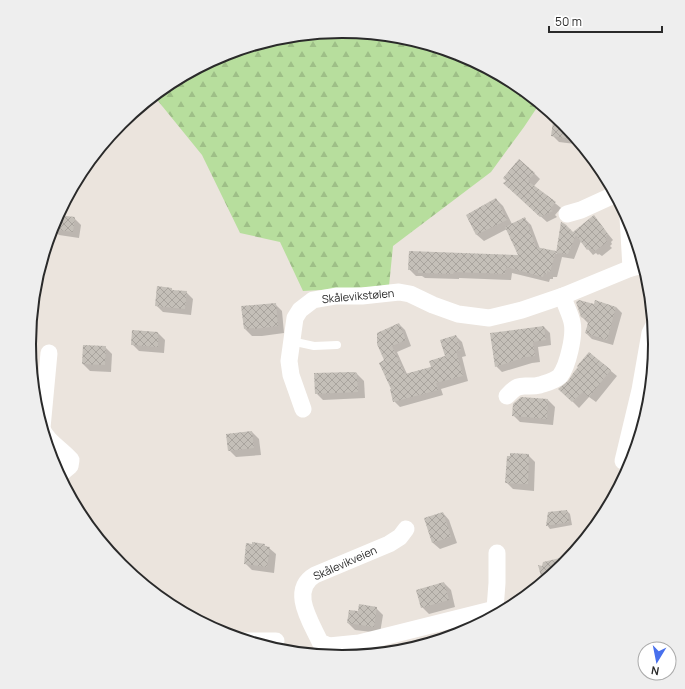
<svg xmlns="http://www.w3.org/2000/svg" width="685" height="689" viewBox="0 0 685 689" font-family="Manrope,sans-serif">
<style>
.forest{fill:url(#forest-firs)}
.shadow{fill:#0003}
.building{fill:url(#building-cross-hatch)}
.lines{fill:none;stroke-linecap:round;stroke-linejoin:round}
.service{stroke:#fff;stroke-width:8}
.minor{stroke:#fff;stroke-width:17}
.labels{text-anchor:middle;stroke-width:3;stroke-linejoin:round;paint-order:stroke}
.street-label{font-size:11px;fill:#2a2a2a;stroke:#fff}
.rim{fill:none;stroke:#2a2a2a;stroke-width:2}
</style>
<defs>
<pattern id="forest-firs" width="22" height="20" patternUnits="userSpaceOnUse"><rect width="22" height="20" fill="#b7de9d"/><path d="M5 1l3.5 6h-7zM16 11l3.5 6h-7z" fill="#9ebf87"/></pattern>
<pattern id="building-cross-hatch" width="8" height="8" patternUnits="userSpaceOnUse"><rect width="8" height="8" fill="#c4bfb8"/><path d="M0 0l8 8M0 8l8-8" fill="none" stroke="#a9a49e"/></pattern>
</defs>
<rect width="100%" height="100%" fill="#ebe4dd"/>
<!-- forest -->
<polygon class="forest" points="343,31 404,37 463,55 517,84 540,103 524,127 491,172 393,246 389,286 303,291 280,242 240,233 202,155 154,96 169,84 223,55 282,37"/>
<!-- shadow -->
<g class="shadow">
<polygon points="555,115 564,123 583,145 559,142 552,135"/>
<polygon points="534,173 540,179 534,186 561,208 555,215 557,217 547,222 510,189"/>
<polygon points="496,199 503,206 512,224 525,219 531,225 540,249 555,252 557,254 562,223 573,233 594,217 613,240 611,242 612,244 610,246 612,248 602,256 599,254 598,255 596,253 593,255 581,241 574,259 562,257 557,277 553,277 553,279 550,279 549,282 512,273 511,280 459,278 459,279 425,278 422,276 416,276 409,269 519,256 507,229 484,241 477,235 467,216"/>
<polygon points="57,216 74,218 81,225 79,238 59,235 52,228"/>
<polygon points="171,289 174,291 186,292 193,299 191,315 163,312 156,305"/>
<polygon points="275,304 282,311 284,333 262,336 252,336 245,329"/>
<polygon points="595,305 616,307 622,313 613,345 592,339 586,333 588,323 582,317"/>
<polygon points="399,324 405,330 411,346 397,352 407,374 432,367 447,357 456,336 462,342 466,356 462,357 468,381 441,389 443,395 400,407 394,401 386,361"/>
<polygon points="544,327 550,333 551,345 538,347 540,362 532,363 502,372 496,366"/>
<polygon points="158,333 165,340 164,353 139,351 132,344"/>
<polygon points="105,347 112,354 111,372 90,371 83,364"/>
<polygon points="589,353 617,376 596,402 589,397 579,408 560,389 569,382"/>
<polygon points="316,374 357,374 364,381 365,398 323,400 316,393"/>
<polygon points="548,400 555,407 553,425 520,422 513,415"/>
<polygon points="252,432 259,439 261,455 236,457 229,450"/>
<polygon points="528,455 535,462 534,491 513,489 506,482"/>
<polygon points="567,511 570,514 572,525 550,529 547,525"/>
<polygon points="443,513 449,520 457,543 440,549 433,543"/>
<polygon points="264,545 267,547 269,548 276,554 274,573 252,570 245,563"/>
<polygon points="444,583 451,590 455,607 429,614 422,607"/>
<polygon points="376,608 383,615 380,633 355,630 348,623 359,612"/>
<polygon points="395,649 399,652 383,654 383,650"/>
</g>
<!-- building -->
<g class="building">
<polygon points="554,115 564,123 578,140 551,136"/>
<polygon points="519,159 535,173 528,181 556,202 550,209 553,211 540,217 503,183 506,181 503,178"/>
<polygon points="496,198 507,220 476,235 466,215"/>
<polygon points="58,215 75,217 73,232 52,229"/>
<polygon points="594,215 608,234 606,236 607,238 605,239 607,242 595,251 593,249 591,250 590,248 587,250 576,235 568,254 556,253 561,222 565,224 573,232"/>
<polygon points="525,217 536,247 556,251 550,272 547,271 547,274 544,273 543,277 506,267 505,274 454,272 453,274 418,273 418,270 408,270 409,251 518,255 505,227"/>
<polygon points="157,286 172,288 172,290 187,291 185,309 155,306"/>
<polygon points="579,300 594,304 595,300 616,307 607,340 585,333 589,320 581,317 576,302"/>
<polygon points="276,303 278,326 254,329 254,328 244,329 241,306"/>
<polygon points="399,323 406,340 392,346 405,374 431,367 429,361 445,356 440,340 456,335 461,350 456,351 463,376 436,383 438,390 393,402 390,389 391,389 379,363 384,360 377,344 377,333"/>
<polygon points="544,326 546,340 533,342 535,356 526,357 495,367 490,333"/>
<polygon points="132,330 158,332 158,347 131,345"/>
<polygon points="83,345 106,346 105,365 82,364"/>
<polygon points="589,352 611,370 589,397 583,392 572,402 558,389 568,381 574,372 578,367 577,366"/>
<polygon points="354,372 357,373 358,392 315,394 314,373"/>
<polygon points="521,397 548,399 547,419 512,416 513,404"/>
<polygon points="252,431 254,448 228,451 226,434"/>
<polygon points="510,453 529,454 528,484 505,483 507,456 510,456"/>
<polygon points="567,510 569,522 546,526 548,512"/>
<polygon points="443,512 451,537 432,543 424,518"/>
<polygon points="252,542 265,544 264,546 270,547 267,567 244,564 246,543 252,544"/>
<polygon points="573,555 564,566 543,584 538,565 542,566 543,562"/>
<polygon points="444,582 449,600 421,608 416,590"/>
<polygon points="359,604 377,607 374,627 347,623 349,610 358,611"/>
</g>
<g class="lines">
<!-- service -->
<polyline class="service" points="291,341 314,346 337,345"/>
<!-- minor -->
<g class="minor">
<polyline points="567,214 581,210 616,194"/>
<polyline points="628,217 631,268"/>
<path d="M507 396C521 380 524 389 540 385 546 383 555 381 560 376 568 365 575 335 572 322 570 313 565 305 563 296"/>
<polyline points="303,409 291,375 289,361 295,318 300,310 313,300 336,296 362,296 399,292 410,294 433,305 458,314 489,318 522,310 563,296 631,268 644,265"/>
<polyline points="42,428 49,353"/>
<path d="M43 431C49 443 62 449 71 460L70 466 64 471 57 472"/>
<polyline points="623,461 640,390 650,333 654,325"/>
<polyline points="244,641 276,641"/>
<polyline points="329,646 359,643 495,609 497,583 497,553"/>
<path d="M332 655 329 646 320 642C311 622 289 590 315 575L389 544 400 537 406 529"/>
</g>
</g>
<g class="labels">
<!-- street labels -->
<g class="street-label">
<text transform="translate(358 296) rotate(-5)" y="4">Skålevikstølen</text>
<text transform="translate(345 563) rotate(-24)" y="4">Skålevikveien</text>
</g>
</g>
<!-- crop -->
<path d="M0 0H685V689H0ZM36 344a306 306 0 1 1 612 0a306 306 0 1 1-612 0Z" fill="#eee" fill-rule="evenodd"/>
<path class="rim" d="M36 344a306 306 0 1 1 612 0a306 306 0 1 1-612 0Z"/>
<!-- north arrow -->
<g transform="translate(657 661) rotate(190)"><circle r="19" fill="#ffffff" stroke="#aaaaaa"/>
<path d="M0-3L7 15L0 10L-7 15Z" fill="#4870ed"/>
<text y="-6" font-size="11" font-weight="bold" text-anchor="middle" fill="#2a2a2a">N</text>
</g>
<!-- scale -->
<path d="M549 26v6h113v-6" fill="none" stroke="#2a2a2a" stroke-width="2"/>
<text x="555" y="26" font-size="12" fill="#2a2a2a" stroke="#ffffff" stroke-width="3" paint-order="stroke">50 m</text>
</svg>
